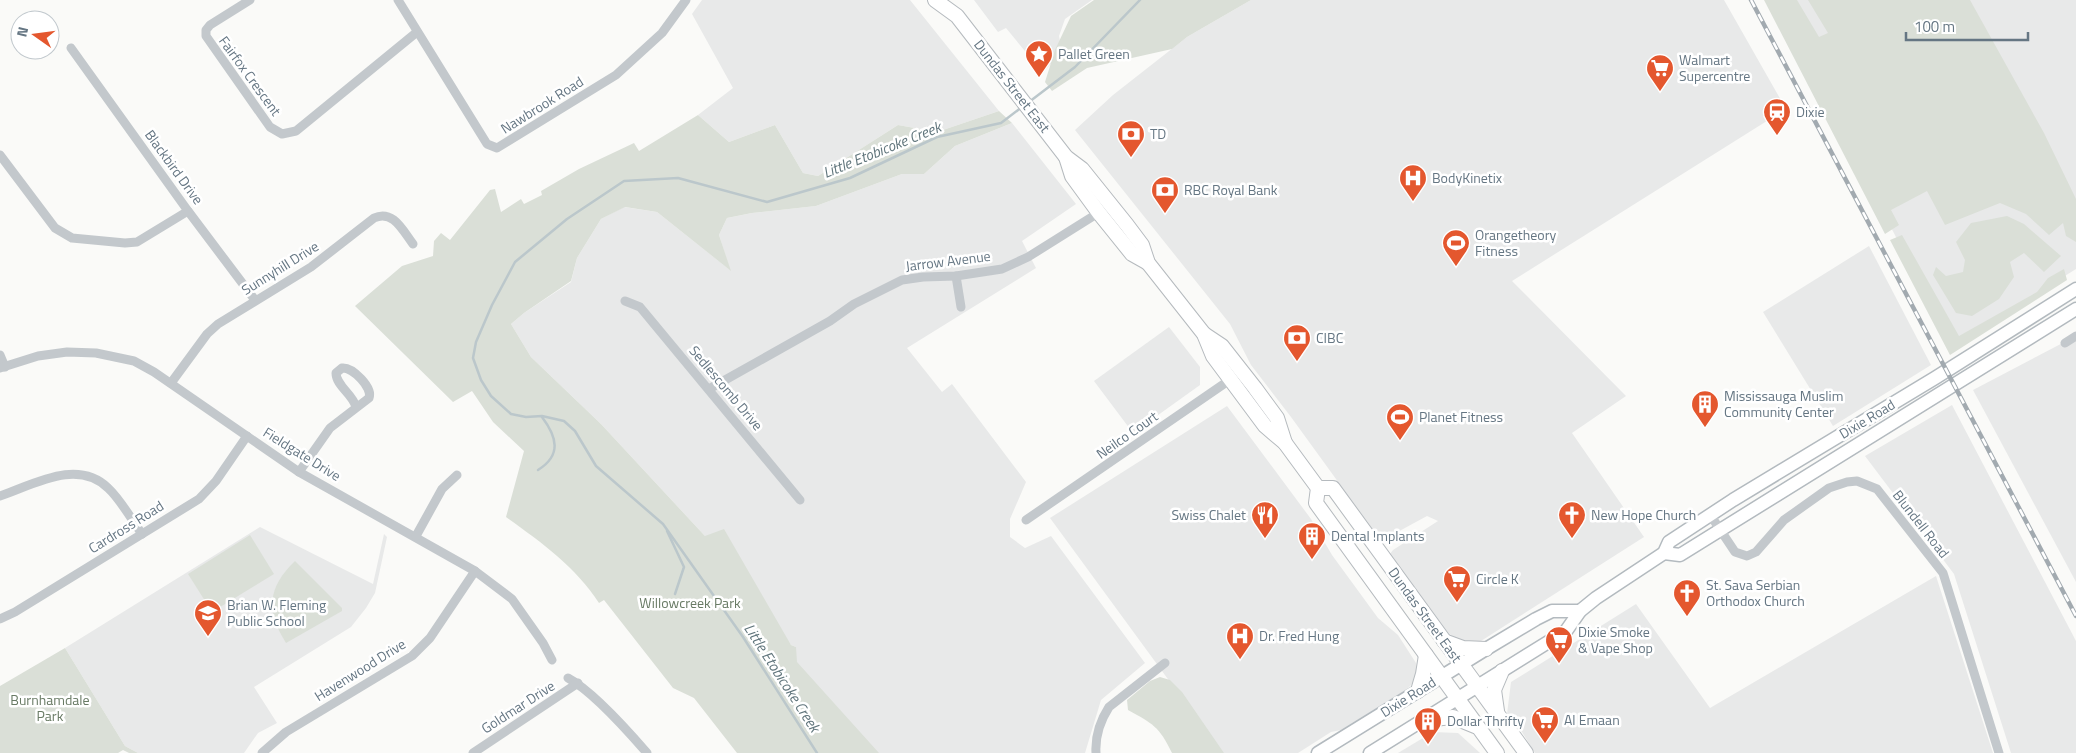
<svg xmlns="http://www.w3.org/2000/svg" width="2076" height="753" viewBox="0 0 2076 753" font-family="'Titillium Web',sans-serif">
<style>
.built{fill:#e8e9e9}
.green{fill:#dadfd7}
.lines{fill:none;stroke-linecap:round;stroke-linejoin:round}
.stream{stroke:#bbc7cb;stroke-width:2.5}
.secondary-casing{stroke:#b3babf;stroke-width:15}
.primary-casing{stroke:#b5babe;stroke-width:16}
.street{stroke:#c3c8cc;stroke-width:9}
.secondary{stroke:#fff;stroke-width:12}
.primary{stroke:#fff;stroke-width:14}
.rail-casing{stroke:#a2aab0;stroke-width:4.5}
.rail{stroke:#fff;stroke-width:2.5;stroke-dasharray:8;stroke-linecap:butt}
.labels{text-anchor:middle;stroke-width:5;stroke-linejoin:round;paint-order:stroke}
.poi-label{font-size:14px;fill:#657683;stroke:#fff;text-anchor:start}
.street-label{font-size:14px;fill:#657683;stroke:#fff}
.park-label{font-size:14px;fill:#687a64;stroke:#fff}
.water-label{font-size:15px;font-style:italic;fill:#60757c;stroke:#fff}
</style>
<rect width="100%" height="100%" fill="#fafaf8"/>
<!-- built -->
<g class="built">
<polygon points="702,0 910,0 999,111 937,132 898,125 818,176 803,173 775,125 729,142 698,115 733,88 692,14"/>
<polygon points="974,0 1092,0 1065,19 1059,36 1062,51 1043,73 1006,28 998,32"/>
<polygon points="1251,0 1724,0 1786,109 1512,281 1626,396 1572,433 1644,537 1481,641 1474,642 1461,641 1448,633 1390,554 1393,550 1438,521 1427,516 1381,541 1291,417 1251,365 1230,324 1075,130 1113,95 1187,37"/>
<polygon points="1772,0 2076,0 2076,269 1953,346"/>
<polygon points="1012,123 1076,204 1022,241 1036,268 907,348 942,392 952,384 1026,482 1010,519 1010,537 1025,548 1051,536 1145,663 1101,700 1085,753 875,753 796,662 796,647 791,645 705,536 601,424 531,357 511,324 524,313 571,282 577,258 601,219 624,207 657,212 730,270 719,235 727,218 752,213 816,206 902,174 924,174 955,146"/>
<polygon points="1869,246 1931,365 1833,426 1763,312"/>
<polygon points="1169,327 1200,367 1200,385 1133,433 1094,381"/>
<polygon points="2076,336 2076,582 1973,390"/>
<polygon points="1952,405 2076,641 2076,753 2011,753 1954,574 1865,456"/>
<polygon points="1227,406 1311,519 1332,555 1378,618 1398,635 1416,663 1417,675 1413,683 1406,690 1341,730 1331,732 1298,753 1222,753 1050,518"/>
<polygon points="260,527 373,584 384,534 387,537 375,593 366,608 351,627 254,687 277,723 258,733 244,753 138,753 125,746 65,648"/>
<polygon points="1936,576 1993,753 1535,753 1522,732 1507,714 1511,682 1636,604 1710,708"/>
<polygon points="1433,732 1458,733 1480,753 1398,753"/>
</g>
<!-- green -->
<g class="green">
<polygon points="1094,0 1251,0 1187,37 1172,49 1087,68 1052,91 1045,82 1055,50 1071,16"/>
<polygon points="1764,0 1797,0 1819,37 1828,33 1808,0 1970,0 2044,133 2076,199 2076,242 2066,236 2063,223 2049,235 2026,214 2000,203 1945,225 1927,191 1891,210 1899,225 1885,234"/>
<path d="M999 111 1012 123 955 146 924 174H902L816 206 752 213 727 218 719 235 731 271 657 212 625 207 601 219 577 258 571 281 524 313 511 324 531 357 601 424 705 536 724 529 791 645 796 647 797 662 879 753H737L694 698 673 688 604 600 599 603C576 567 541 542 506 517L524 451 493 422 472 391 453 402 355 306 402 266 433 256 434 241 441 233 450 240 490 190 495 189 501 212 521 199 524 204 542 195 541 191 579 169 634 143 639 151 698 115 729 142 775 125 803 173 818 176 898 125 937 132Z"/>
<polygon points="2007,216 2024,224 2061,256 2044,272 2024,253 2010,262 2014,277 1999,299 1972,316 1956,313 1933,275 1936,267 1946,276 1963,272 1965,260 1956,242 1971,223"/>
<polygon points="1902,235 1959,336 2037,292 2048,278 2064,269 2067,280 1950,355 1890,240"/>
<polygon points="250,535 274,574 212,612 188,574"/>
<path d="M295 561 342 608V611L286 643C266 611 267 588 295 561Z"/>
<polygon points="65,648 125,746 138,753 129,753 123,750 118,753 0,753 0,686"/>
<path d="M1160 677 1170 680 1182 692 1224 753H1172C1159 726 1153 724 1128 710L1127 700 1150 681Z"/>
</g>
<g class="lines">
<!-- stream -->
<g class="stream">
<polyline points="1029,102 1075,67 1140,0"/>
<path d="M538 470C562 455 557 437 542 417"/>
<polyline points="667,531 684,567 675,594"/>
<polyline points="817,753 743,637 663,524 596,466 575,431 564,421 542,416 526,417 511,414 491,396 481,380 473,358 476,342 492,305 515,262 567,219 624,181 678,178 767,202 850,178 937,137 1001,123 1022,107"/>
</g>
<!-- secondary casing -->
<g class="secondary-casing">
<g id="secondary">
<polyline points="1664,553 1680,555 2076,309"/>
<polyline points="1318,753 1486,649 1536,619 1552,611 1580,611"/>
<polyline points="1370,753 1566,631 1580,611 1596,598 1664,553 1669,542 1733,500 1935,378 2076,289"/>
</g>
</g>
<!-- primary casing -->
<g class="primary-casing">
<g id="primary">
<polyline points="935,0 957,16 1066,157 1082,169 1127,225 1142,245 1148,263 1204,334 1213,356 1265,426 1285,443 1318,488 1316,503 1497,753"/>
<polyline points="1066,157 1072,176 1099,213 1132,254 1148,263"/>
<polyline points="1204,334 1222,346 1255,388 1277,418 1285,443"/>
<polyline points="1318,488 1333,488 1526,753"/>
<polyline points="1444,641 1463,648 1486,649"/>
<polyline points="1418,691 1423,674 1426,655"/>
<polyline points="1497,711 1494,690 1502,671"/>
<polyline points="1423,720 1453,717 1475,726"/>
</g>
</g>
<!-- street -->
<g class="street">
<polyline points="250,0 210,25 206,30 206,36 270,127 282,134 296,131 417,32"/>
<polyline points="398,0 487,144 497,148 616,75 662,33 686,0"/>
<polyline points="71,48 188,211 255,300"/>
<polyline points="0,155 55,228 72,238 125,243 137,242 188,211"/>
<polyline points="956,276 961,307"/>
<polyline points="625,301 640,307 800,500"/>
<polyline points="2065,343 2076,336"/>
<polyline points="0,355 5,367"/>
<polyline points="0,368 38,356 67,352 96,353 134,361 154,372 299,472 475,571 512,599 543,643 552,660"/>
<path d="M171 383 207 334 218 324 311 267 374 218C393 209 403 231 413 244"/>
<polyline points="709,389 830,321 854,304 902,280 923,277 956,276 1002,269 1028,257 1103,210"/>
<path d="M299 472 330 428 369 398C373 388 353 367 342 368L336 373C336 386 353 394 356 407"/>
<path d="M0 496C33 485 77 458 108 488 121 500 131 519 142 534"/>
<polyline points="1711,516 1735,552 1747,556 1756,552 1784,520 1829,488 1847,482 1857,481 1877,489 1943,573 1999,753"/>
<polyline points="1026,520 1234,377"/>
<polyline points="416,536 442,489 457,475"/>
<polyline points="0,619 15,612 199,499 216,481 247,436"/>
<path d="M568 678C592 691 628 731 647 753"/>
<polyline points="262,753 286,732 412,656 430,638 475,571"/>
<polyline points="473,753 578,683"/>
<path d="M1096 753C1095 736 1100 721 1109 707L1165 663"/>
</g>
<!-- secondary -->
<use href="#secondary" class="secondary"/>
<!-- primary -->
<use href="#primary" class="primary"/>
<!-- rail casing -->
<g class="rail-casing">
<polyline id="rail" points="1751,0 2076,616"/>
</g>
<!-- rail -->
<use href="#rail" class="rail"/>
</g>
<!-- icons -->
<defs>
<g id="sight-pin" transform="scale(1.4375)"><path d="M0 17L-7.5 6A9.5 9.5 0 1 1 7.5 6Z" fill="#e4572e" stroke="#fff"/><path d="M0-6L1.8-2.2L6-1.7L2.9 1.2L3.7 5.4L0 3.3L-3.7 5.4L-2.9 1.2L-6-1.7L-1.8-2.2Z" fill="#fff"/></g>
<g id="supermarket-pin" transform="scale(1.4375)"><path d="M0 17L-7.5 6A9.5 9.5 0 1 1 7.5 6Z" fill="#e4572e" stroke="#fff"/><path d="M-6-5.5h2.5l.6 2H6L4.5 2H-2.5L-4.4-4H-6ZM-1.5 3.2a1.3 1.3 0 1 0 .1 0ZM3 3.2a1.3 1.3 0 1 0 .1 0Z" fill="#fff"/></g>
<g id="station-pin" transform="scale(1.4375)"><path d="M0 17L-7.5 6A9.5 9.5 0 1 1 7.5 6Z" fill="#e4572e" stroke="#fff"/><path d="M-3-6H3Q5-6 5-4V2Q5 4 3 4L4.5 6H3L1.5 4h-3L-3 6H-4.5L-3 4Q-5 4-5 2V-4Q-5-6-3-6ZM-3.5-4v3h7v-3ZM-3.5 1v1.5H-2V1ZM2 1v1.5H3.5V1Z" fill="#fff"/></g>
<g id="bank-pin" transform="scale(1.4375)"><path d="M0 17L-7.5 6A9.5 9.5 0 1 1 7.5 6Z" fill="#e4572e" stroke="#fff"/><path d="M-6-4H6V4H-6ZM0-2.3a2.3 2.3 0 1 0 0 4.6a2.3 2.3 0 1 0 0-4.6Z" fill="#fff"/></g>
<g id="hospital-pin" transform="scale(1.4375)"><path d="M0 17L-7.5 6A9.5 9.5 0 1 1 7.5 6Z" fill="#e4572e" stroke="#fff"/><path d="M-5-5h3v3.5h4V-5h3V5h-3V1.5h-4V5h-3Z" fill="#fff"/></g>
<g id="stadium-pin" transform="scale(1.4375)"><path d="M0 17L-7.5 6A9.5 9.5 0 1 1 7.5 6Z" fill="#e4572e" stroke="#fff"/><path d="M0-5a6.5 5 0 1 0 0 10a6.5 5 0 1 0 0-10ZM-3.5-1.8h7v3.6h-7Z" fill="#fff"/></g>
<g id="building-pin" transform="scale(1.4375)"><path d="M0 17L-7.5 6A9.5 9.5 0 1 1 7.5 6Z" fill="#e4572e" stroke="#fff"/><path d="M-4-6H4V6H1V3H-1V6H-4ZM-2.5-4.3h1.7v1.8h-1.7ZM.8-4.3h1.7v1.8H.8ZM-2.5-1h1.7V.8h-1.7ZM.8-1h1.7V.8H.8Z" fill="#fff"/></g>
<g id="restaurant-pin" transform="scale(1.4375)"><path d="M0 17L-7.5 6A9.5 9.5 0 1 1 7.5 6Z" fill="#e4572e" stroke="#fff"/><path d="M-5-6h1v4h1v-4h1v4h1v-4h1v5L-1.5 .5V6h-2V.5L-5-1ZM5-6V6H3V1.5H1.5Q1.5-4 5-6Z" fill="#fff"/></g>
<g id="church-pin" transform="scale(1.4375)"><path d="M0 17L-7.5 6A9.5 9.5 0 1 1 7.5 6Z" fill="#e4572e" stroke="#fff"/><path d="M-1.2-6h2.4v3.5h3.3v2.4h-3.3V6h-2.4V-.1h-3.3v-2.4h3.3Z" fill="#fff"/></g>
<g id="school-pin" transform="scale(1.4375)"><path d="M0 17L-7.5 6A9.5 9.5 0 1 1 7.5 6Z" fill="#e4572e" stroke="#fff"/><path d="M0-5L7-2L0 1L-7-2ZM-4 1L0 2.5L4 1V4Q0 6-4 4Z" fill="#fff"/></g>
</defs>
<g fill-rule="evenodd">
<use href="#sight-pin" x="1039" y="54"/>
<use href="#supermarket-pin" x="1660" y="68"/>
<use href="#station-pin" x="1777" y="112"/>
<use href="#bank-pin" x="1131" y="134"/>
<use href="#hospital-pin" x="1413" y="178"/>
<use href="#bank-pin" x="1165" y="190"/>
<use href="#stadium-pin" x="1456" y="243"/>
<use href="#bank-pin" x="1297" y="338"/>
<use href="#building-pin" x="1705" y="404"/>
<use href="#stadium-pin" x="1400" y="417"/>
<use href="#restaurant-pin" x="1265" y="515"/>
<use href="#church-pin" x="1572" y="515"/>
<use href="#building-pin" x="1312" y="536"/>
<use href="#supermarket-pin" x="1457" y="579"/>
<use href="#church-pin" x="1687" y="593"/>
<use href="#school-pin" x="208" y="613"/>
<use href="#hospital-pin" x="1240" y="636"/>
<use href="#supermarket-pin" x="1559" y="640"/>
<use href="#supermarket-pin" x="1545" y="720"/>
<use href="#building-pin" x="1428" y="721"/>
</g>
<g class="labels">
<!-- poi labels -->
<g class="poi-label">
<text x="1058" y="59">Pallet Green</text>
<text x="1679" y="65">Walmart<tspan x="1679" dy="16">Supercentre</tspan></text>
<text x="1796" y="117">Dixie</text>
<text x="1150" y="139">TD</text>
<text x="1432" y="183">BodyKinetix</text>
<text x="1184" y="195">RBC Royal Bank</text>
<text x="1475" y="240">Orangetheory<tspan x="1475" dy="16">Fitness</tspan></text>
<text x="1316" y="343">CIBC</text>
<text x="1724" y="401">Mississauga Muslim<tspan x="1724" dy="16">Community Center</tspan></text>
<text x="1419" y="422">Planet Fitness</text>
<text x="1246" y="520" text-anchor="end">Swiss Chalet</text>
<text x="1591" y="520">New Hope Church</text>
<text x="1331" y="541">Dental !mplants</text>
<text x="1476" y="584">Circle K</text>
<text x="1706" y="590">St. Sava Serbian<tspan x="1706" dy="16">Orthodox Church</tspan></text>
<text x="227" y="610">Brian W. Fleming<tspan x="227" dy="16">Public School</tspan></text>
<text x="1578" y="637">Dixie Smoke<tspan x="1578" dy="16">&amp; Vape Shop</tspan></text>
<text x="1259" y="641">Dr. Fred Hung</text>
<text x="1564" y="725">Al Emaan</text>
<text x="1447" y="726">Dollar Thrifty</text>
</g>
<!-- street labels -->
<g class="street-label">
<text transform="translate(250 76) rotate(54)" y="5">Fairfox Crescent</text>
<text transform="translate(1012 86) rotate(52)" y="5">Dundas Street East</text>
<text transform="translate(542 105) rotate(-32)" y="5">Nawbrook Road</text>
<text transform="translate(174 167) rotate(54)" y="5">Blackbird Drive</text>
<text transform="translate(948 261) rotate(-7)" y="5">Jarrow Avenue</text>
<text transform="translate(280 268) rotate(-32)" y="5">Sunnyhill Drive</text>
<text transform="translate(726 388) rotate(50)" y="5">Sedlescomb Drive</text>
<text transform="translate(1867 419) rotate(-31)" y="5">Dixie Road</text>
<text transform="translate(1127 435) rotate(-35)" y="5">Neilco Court</text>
<text transform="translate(302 454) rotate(32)" y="5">Fieldgate Drive</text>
<text transform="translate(1921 524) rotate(52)" y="5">Blundell Road</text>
<text transform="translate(126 527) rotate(-32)" y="5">Cardross Road</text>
<text transform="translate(1425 615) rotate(54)" y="5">Dundas Street East</text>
<text transform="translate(360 670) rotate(-32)" y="5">Havenwood Drive</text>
<text transform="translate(1408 697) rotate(-32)" y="5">Dixie Road</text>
<text transform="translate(518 707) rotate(-33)" y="5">Goldmar Drive</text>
</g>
<!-- park labels -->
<g class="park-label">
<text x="690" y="608">Willowcreek Park</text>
<text x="50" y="705">Burnhamdale<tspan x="50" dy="16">Park</tspan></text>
</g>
<!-- water labels -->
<g class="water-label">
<text transform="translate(882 150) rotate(-22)" y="5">Little Etobicoke Creek</text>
<text transform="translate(782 678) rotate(57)" y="5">Little Etobicoke Creek</text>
</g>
</g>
<!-- north arrow -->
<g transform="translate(35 35) rotate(284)"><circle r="24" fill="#ffffff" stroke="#c1c8cd"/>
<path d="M0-4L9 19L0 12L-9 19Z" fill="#e4572e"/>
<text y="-8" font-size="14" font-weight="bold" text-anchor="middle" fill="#657683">N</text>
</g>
<!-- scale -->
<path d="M1906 32v8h122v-8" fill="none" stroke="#657683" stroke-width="2.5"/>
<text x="1914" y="32" font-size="15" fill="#657683" stroke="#ffffff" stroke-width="4" paint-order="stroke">100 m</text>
</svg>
